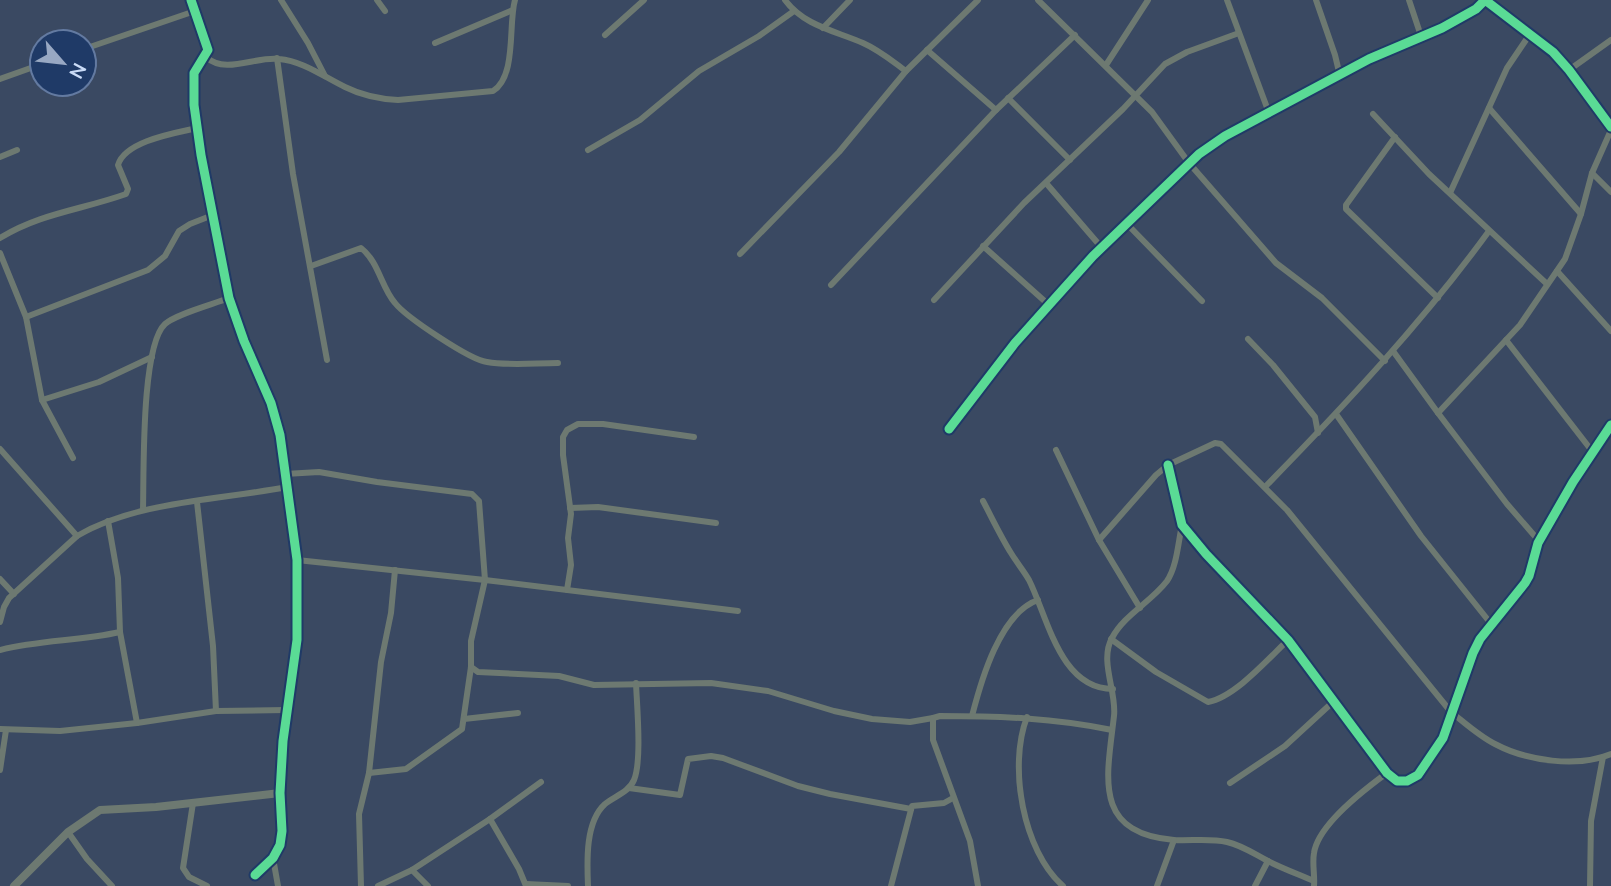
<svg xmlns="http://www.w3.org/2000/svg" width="1611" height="886" viewBox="0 0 1611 886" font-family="'Nunito Sans',sans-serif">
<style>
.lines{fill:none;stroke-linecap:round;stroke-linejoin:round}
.minor{stroke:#6d7971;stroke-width:6}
.tertiary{stroke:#6d7971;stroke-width:8}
.cycleway-casing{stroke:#1f3a67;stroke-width:13}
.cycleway{stroke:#5adb95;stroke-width:9}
</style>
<rect width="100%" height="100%" fill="#3a4962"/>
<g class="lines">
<!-- minor -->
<g class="minor">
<polyline points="281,0 308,43 325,76"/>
<polyline points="377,0 385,11"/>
<path d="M785 0C804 26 836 31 863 43 879 50 892 61 906 71"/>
<polyline points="1038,0 1152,112 1189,163 1276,263 1322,298 1385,361"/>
<polyline points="1227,0 1269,113"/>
<polyline points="1316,0 1335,55 1340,76"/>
<polyline points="1409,0 1421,36"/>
<polyline points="823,28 850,0"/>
<polyline points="605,35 644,0"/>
<polyline points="435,43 513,10"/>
<polyline points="84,49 195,11"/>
<polyline points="927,50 996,110"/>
<path d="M206 57C226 75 255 56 279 59 303 61 324 77 345 87 361 95 379 99 398 100L493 91C517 76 508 24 515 0"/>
<polyline points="277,58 293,174 327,360"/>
<polyline points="1106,65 1148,0"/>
<polyline points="1569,70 1611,40"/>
<polyline points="0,79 42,64"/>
<polyline points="1008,98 1070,160"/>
<polyline points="1489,108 1581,214"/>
<polyline points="1373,114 1429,174 1547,284"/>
<polyline points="1395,137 1346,205 1346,209 1438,298"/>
<polyline points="588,150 640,120 699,71 759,36 794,11"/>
<polyline points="0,157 17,150"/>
<polyline points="1592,173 1611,192"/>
<polyline points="1046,183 1102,248"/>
<polyline points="1450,193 1507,68 1530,34"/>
<polyline points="1128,225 1202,301"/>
<path d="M0 238C41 213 81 210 126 194L128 189 118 165C125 141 175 133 197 128"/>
<polyline points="983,246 1049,305"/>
<polyline points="0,253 26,317 42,400 73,458"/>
<polyline points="740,254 839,152 906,71 978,0"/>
<path d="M311 266 361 248C379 262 381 287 395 303 406 317 470 360 487 362 509 366 535 363 558 363"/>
<polyline points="1557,271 1611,331"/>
<polyline points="831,285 996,110 1075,35"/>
<polyline points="934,300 1024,203 1123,109 1165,64 1187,52 1239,33"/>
<polyline points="26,317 148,270 165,256 179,231 190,224 213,215"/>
<polyline points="1248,339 1273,365 1315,417 1318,433"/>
<polyline points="1506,340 1438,413 1507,504 1539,541"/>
<polyline points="1393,351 1438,413"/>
<polyline points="42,400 99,382 152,357"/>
<polyline points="1336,414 1421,536 1492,625"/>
<polyline points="949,429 1015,343 1049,305 1093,256 1199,154 1225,136 1369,59 1442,28 1476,9 1485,0 1553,52 1569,70 1611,127"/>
<polyline points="0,449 77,536"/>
<polyline points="1056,450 1099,540 1140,608"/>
<polyline points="1592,451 1506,340 1520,325 1565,259 1581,214 1592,173 1611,130"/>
<polyline points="1168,465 1182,525 1206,554 1288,640 1387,773 1397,781 1407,781 1418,775 1443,738 1473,653 1480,639 1525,583 1529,576 1538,543 1573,482 1611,425"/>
<polyline points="285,474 319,472 377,482 472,494 479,501 485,580 471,641 471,667 462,729 406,769 369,773"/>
<path d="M1265 487C1344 406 1422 323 1489 231"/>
<path d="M983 501C992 518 1001 537 1011 553 1017 563 1024 571 1029 580 1048 618 1060 689 1113 689"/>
<polyline points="197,502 213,646 216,711"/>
<polyline points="570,508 598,507 716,523"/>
<path d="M143 509C144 474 141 346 165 324 176 314 214 304 229 298"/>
<polyline points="108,521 118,578 120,632 137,723"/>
<path d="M1182 525C1178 543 1177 566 1167 581 1151 602 1124 615 1112 638 1099 661 1117 692 1114 716 1107 777 1092 833 1174 840 1191 841 1210 838 1227 842 1241 845 1253 853 1266 860 1281 868 1298 874 1314 881"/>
<path d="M1099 540 1156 475 1168 465 1215 443 1221 444 1287 510 1451 712C1465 723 1479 736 1495 744 1527 761 1577 768 1611 754"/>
<polyline points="297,560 485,580 738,611"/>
<polyline points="0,579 14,594"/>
<polyline points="567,590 571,565 568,538 571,514 563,455 563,437 567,430 578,424 603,424 694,437"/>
<path d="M0 622 4 607 9 598 77 536C137 501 220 500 287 487"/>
<path d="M1111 639 1156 672 1208 702C1235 697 1268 659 1288 640"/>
<path d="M0 650C40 640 80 641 120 632"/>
<polyline points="471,667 478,672 559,676 594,685 711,683 768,691 834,711 872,719 910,722 933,718"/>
<path d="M972 716C981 681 1000 613 1038 600"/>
<path d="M1027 717C1008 766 1023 851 1063 886"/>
<polyline points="464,719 518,713"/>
<polyline points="0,729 60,731 137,723 216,711 286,710"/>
<polyline points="0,770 6,730"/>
<polyline points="1230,783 1285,746 1334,701"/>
<polyline points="629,788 680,795 688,759 711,756 723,758 798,786 830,794 911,809"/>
<polyline points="193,803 183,868 189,877 207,886"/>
<polyline points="490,819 541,782"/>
<polyline points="68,832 87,859 112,886"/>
<polyline points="273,858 278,886"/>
<polyline points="412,870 428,886"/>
<path d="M255 875C286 847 285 833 280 793"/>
<polyline points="526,884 568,886"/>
<polyline points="361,886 359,814 369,773 381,662 391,613 395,570"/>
<polyline points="378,886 412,870 490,819 519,869 526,886"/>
<path d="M588 886C587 862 585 822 605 804 615 796 629 792 634 780 642 761 637 707 636 683"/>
<polyline points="891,886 912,806 944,803 953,798"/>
<path d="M978 886 970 841 933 740V718L940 716C999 716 1054 718 1112 730"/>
<polyline points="1157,886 1174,840"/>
<polyline points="1255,886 1268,861"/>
<path d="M1314 886C1315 875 1312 864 1314 853 1318 825 1365 789 1387 773"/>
<polyline points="1590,886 1591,821 1603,757"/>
</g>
<!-- tertiary -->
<polyline class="tertiary" points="14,886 68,832 100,810 156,807 280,793 286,710 297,640 297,560 280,435 271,403 244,341 229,298 201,155 194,105 194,73 208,50 191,0"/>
<!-- cycleway casing -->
<g class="cycleway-casing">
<g id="cycleway">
<polyline points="191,0 208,50 194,73 194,105 201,155 229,298 244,341 271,403 280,435 297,560 297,640 283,741 280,793 282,831 280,845 273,858 255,875"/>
<polyline points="949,429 1015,343 1049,305 1093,256 1199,154 1225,136 1369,59 1442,28 1476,9 1485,0 1553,52 1569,70 1611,127"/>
<polyline points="1168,465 1182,525 1206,554 1288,640 1387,773 1397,781 1407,781 1418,775 1443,738 1473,653 1480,639 1525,583 1529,576 1538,543 1573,482 1611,425"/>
</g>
</g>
<!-- cycleway -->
<use href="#cycleway" class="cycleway"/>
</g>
<!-- north arrow -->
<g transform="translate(63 63) rotate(118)"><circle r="33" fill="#1f3a67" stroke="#637aa1" stroke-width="2"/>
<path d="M0-5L12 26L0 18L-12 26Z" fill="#98a8c3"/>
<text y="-10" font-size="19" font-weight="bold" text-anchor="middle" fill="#cadbf7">N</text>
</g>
</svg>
